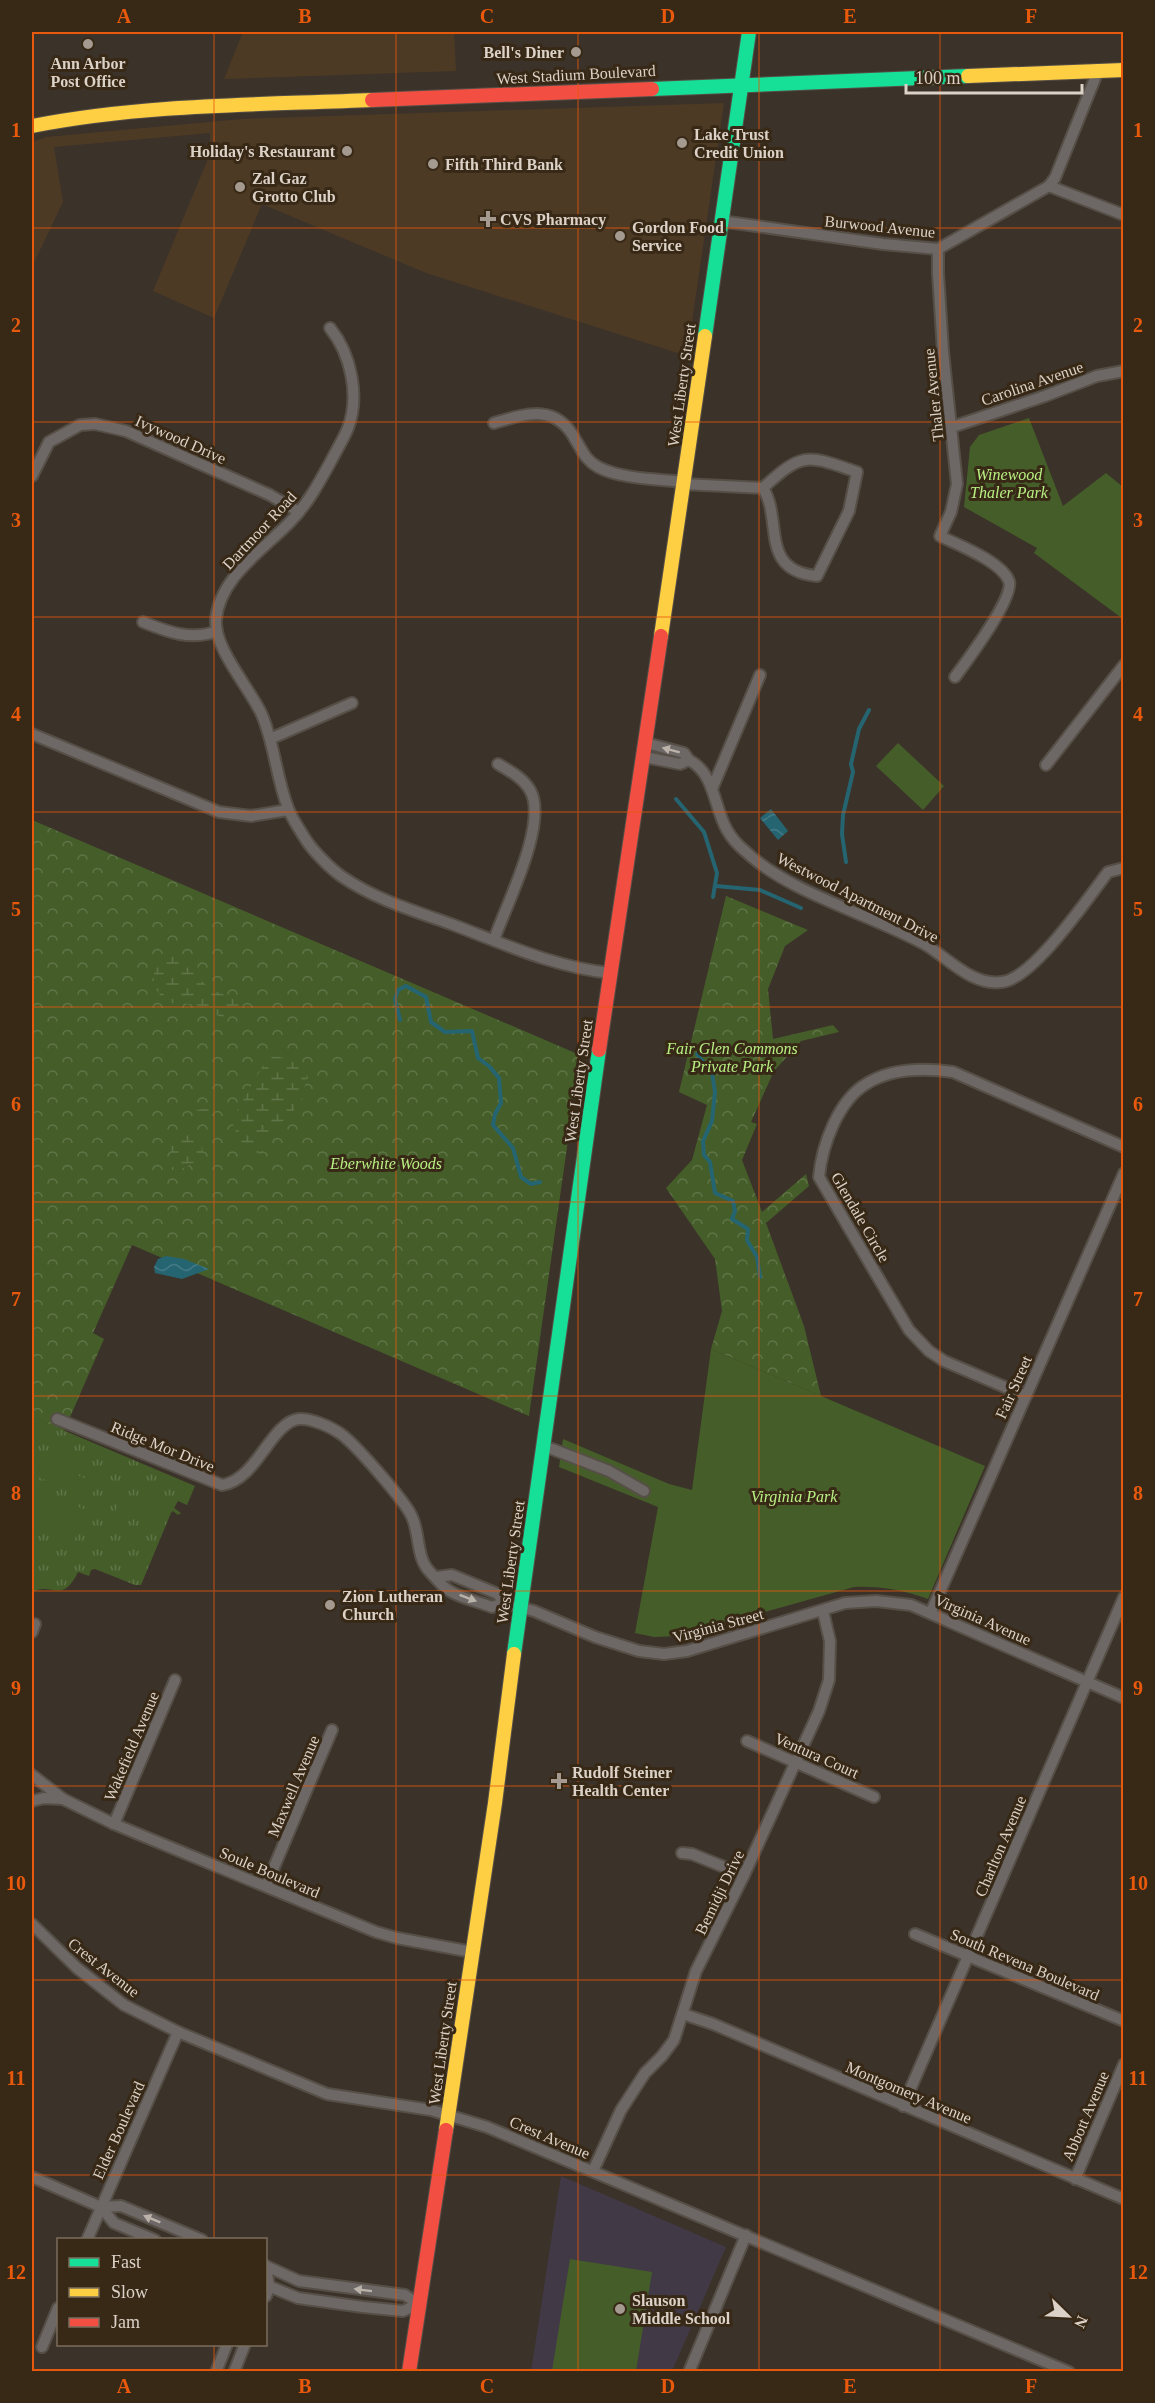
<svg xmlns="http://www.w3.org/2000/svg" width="1155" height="2403" viewBox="0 0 1155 2403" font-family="'Times New Roman',serif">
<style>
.built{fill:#4d3a25}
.education{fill:#413946}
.grass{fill:url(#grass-tufts)}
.forest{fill:url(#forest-crowns)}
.wetland{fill:url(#wetland-marsh)}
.green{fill:#455e29}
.water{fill:url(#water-waves)}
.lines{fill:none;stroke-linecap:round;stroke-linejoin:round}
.stream{stroke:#256572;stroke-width:4}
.street-casing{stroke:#564f47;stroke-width:14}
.fast-casing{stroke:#564f47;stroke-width:16}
.slow-casing{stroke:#564f47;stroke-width:16}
.jam-casing{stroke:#564f47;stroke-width:16}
.street{stroke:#6d6865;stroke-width:10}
.fast{stroke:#16e098;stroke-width:14}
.slow{stroke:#ffcf43;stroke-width:14}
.jam{stroke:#f24e42;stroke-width:14}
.oneway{fill:#bbb2aa}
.grid{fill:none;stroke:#e8590c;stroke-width:1.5;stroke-opacity:0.55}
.poi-dot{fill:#a49a90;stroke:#382917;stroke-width:2}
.labels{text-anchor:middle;stroke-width:6;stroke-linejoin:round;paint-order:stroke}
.poi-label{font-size:16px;font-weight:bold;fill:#dcd2c7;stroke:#382917;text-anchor:start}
.street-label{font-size:16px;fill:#dcd2c7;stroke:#382917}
.park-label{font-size:16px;font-style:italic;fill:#b8f083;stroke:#382917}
.neatline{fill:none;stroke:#e8590c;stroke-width:2}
.grid-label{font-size:20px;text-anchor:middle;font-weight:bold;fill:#e8590c}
</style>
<defs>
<pattern id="grass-tufts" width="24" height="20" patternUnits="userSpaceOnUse" patternTransform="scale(1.5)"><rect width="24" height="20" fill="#455e29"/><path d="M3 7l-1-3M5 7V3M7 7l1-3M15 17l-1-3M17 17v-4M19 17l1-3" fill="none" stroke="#5f7447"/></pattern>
<pattern id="forest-crowns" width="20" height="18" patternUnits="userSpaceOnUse" patternTransform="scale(1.5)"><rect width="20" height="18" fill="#455e29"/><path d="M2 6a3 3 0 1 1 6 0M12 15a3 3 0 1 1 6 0" fill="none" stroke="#5f7447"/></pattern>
<pattern id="wetland-marsh" width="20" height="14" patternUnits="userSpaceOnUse" patternTransform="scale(1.5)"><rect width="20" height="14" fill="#455e29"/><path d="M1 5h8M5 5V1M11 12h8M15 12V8" fill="none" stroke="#5f7447"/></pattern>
<pattern id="water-waves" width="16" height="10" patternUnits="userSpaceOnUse" patternTransform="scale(1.5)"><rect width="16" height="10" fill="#256572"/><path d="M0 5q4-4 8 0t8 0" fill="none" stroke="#447a85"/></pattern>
</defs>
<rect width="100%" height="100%" fill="#3b3229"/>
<!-- built -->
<g class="built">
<polygon points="243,32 454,32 456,71 224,79"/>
<polygon points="724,103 687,356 426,273 262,204 214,318 153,291 210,154 210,133 54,147 63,202 32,267 32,142 46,137 242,119"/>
</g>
<!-- education -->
<polygon class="education" points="561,2176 726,2247 672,2371 531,2372"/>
<!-- grass -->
<path class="grass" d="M32 1417 195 1486 187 1505 178 1501 174 1508 181 1513 178 1515 173 1511 171 1513 141 1585H135L95 1569 91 1570 89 1576 78 1572C62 1606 50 1580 32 1593Z"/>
<!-- forest -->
<g class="forest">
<polygon points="32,820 580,1055 529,1416 132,1245 93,1333 104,1339 64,1431 32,1417"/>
<polygon points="726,896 808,930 785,946 768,989 773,1039 833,1025 839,1032 801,1041 774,1071 751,1122 757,1124 742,1160 762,1212 806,1174 809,1186 766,1223 804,1326 821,1396 711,1349 722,1311 715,1259 666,1188 692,1160 707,1105 679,1092"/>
</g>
<!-- wetland -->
<g class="wetland">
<path d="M170 955C198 967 197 991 235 997L240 1007 238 1013 222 1018C201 1004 193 1003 168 1003 152 988 152 984 156 962Z"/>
<path d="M268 1057C287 1057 299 1059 308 1077L304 1088 305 1096C300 1102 295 1109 290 1115 272 1133 259 1127 259 1159L241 1142 233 1125 238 1109Z"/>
<polygon points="208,1108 211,1114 210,1118 200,1121 196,1110"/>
<polygon points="192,1134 201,1139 203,1153 201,1159 180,1170 172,1170 170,1141 179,1135"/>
</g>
<!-- green -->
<g class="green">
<polygon points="1029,418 1063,506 1106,473 1123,487 1123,619 1034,553 1037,548 964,507 970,447 979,435"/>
<polygon points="898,743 944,786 923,810 876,766"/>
<path d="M711 1349 985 1466 928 1599C902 1590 881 1586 854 1587L679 1636 654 1637 635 1633 658 1507 559 1467 563 1439 669 1484 692 1490Z"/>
<polygon points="46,1451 71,1461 61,1486 35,1476"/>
<polygon points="71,1473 97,1483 90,1499 65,1489"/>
<polygon points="32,1488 56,1498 44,1528 32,1523"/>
<polygon points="121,1493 170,1510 163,1527 115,1512"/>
<polygon points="61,1500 86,1510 74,1541 49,1530"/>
<polygon points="570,2259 652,2272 636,2371 552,2371"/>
</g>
<!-- water -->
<g class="water">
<polygon points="771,809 788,831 778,840 760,818"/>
<polygon points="166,1256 184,1259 209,1269 182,1279 155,1273 154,1267 158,1259"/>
</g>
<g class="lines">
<!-- stream -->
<g class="stream">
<polyline points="676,799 704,832 717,873 713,897"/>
<polyline points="846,862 842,834 843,815 853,772 851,764 859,729 869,710"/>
<polyline points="716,886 760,890 801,908"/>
<polyline points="400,1020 395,999 398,990 406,986 426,997 431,1022 445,1032 472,1031 478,1058 489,1066 499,1078 501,1103 495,1114 493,1125 513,1148 521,1177 531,1184 540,1182"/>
<polyline points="697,1054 712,1073 715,1092 712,1121 703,1141 704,1155 710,1162 715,1193 733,1201 735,1211 732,1219 748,1229 747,1240 757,1257 760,1277"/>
</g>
<!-- street casing -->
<g class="street-casing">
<g id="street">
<polyline points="1049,186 1055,178 1098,71"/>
<polyline points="721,221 883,244 938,249 1049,186 1124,215"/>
<path d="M938 249V273L943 352 957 484 951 512 940 536C958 545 1001 561 1009 581 1015 597 966 662 955 677"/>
<path d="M330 328C351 354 360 396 348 428 343 440 336 451 331 461 319 483 307 505 290 522 263 550 219 578 216 620 214 649 250 688 262 715 275 746 276 777 288 808 292 819 300 830 306 840 314 852 330 868 341 876 374 899 414 911 451 924 504 944 554 967 610 973"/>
<path d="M494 423C525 414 556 403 575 439 582 450 585 460 598 467 620 479 659 479 684 482"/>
<polyline points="952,427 1045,396 1097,376 1124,371"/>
<polyline points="32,476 49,442 80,425 95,424 126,431 270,495 299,512"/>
<path d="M684 484 763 488C803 451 807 455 857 472L849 511 817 576C759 571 783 520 763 488"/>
<path d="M143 622C168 632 191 641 217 631"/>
<polyline points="32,734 219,812 251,816 288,810"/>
<polyline points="272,738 352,703"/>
<polyline points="644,757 680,764 689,760 684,753 646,743"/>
<path d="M689 760C715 773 714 808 727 830 731 837 739 846 745 851 790 894 871 914 926 945 949 959 972 986 1002 982 1033 979 1088 898 1108 872L1124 868"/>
<polyline points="1046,765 1124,665"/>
<polyline points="712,789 760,675"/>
<path d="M494 940C505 907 549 823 530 790 523 778 510 771 498 764"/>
<path d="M1026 1396 944 1361 929 1351 909 1330 819 1177C822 1145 838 1101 866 1084 891 1068 925 1068 953 1072L1124 1147"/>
<path d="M57 1419 222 1485C257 1480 271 1422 299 1419 311 1418 331 1427 341 1434 355 1444 406 1502 412 1517 420 1534 416 1558 430 1572 434 1576 438 1581 442 1585 454 1597 477 1601 492 1607L504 1603 534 1611 595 1637 639 1651 664 1654 687 1651 845 1603 876 1601 911 1605 1124 1698"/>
<polyline points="543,1448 552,1449 609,1471 644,1491"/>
<polyline points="437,1577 452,1575 498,1594 504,1603"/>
<polyline points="931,1612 1124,1173"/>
<polyline points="32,1632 35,1624"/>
<polyline points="747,1741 874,1797"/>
<polyline points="32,1775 63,1799"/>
<polyline points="32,1801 44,1798 63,1799 114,1824 376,1932 397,1938 472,1952"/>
<polyline points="114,1824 175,1680"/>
<polyline points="682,1853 692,1854 744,1875"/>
<polyline points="266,1886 332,1730"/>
<polyline points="32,1924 77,1968 124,2005 178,2032 327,2094 431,2110 487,2127 1069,2372"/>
<polyline points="915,1934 1124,2021"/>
<polyline points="683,2014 713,2024 1124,2199"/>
<polyline points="903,2106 1124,1597"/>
<polyline points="593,2171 621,2110 645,2073 662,2056 674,2040 696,1971 744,1875 819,1711 829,1680 830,1641 823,1611"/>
<polyline points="32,2177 101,2207 121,2206 202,2240"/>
<polyline points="1075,2179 1124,2064"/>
<polyline points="101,2207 114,2223 155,2240"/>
<polyline points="87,2240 178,2032"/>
<polyline points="266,2266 299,2281 405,2295 418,2304"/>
<polyline points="266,2285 298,2298 363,2307 403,2311 418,2304"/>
<polyline points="266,2296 269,2287 266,2266"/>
<polyline points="42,2347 58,2308"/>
<polyline points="216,2372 227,2344"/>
<polyline points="234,2372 245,2344"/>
<polyline points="689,2372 746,2235"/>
</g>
</g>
<!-- fast casing -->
<g class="fast-casing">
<g id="fast">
<polyline points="652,89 968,76"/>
<polyline points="705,336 749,32"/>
<polyline points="514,1654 599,1050"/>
</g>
</g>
<!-- slow casing -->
<g class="slow-casing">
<g id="slow">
<polyline points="968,76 1124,70"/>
<path d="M32 126C144 104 258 105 372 100"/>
<polyline points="661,636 705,336"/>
<polyline points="446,2130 495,1803 514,1654"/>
</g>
</g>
<!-- jam casing -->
<g class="jam-casing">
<g id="jam">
<polyline points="372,100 652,89"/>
<polyline points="599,1050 661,636"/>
<polyline points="409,2372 446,2130"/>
</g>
</g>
<!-- street -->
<use href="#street" class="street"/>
<!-- fast -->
<use href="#fast" class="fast"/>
<!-- slow -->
<use href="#slow" class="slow"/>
<!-- jam -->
<use href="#jam" class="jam"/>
</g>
<!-- one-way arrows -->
<defs><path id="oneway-solid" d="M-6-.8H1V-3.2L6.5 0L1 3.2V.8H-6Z" transform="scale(1.5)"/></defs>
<g class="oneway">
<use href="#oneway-solid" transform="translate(671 750) rotate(-165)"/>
<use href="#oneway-solid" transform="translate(468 1598) rotate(21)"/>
<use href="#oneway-solid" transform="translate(152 2219) rotate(-158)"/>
<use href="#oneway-solid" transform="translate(363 2290) rotate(-173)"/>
</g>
<!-- grid -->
<path class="grid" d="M214 32V2240M396 32V2372M578 32V2372M759 32V2372M940 32V2372M32 228H1124M32 422H1124M32 617H1124M32 812H1124M32 1007H1124M32 1202H1124M32 1396H1124M32 1591H1124M32 1786H1124M32 1980H1124M32 2175H1124M214 2344V2372"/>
<!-- markers -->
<g class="poi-dot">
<circle cx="88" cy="44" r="6"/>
<circle cx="576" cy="52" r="6"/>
<circle cx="682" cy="143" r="6"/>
<circle cx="347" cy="151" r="6"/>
<circle cx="433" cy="164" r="6"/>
<circle cx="240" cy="187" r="6"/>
<path d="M485 210h6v6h6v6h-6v6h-6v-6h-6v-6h6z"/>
<circle cx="620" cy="236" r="6"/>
<circle cx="330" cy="1605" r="6"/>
<path d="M556 1772h6v6h6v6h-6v6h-6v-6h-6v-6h6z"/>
<circle cx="620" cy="2309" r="6"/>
</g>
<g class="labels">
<!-- poi labels -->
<g class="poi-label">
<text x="564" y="58" text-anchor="end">Bell's Diner</text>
<text x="88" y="69" text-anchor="middle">Ann Arbor<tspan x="88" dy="18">Post Office</tspan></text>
<text x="694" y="140">Lake Trust<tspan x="694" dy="18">Credit Union</tspan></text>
<text x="335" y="157" text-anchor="end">Holiday's Restaurant</text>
<text x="445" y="170">Fifth Third Bank</text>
<text x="252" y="184">Zal Gaz<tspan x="252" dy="18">Grotto Club</tspan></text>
<text x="500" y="225">CVS Pharmacy</text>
<text x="632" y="233">Gordon Food<tspan x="632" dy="18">Service</tspan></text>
<text x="342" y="1602">Zion Lutheran<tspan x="342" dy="18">Church</tspan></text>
<text x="572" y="1778">Rudolf Steiner<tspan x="572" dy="18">Health Center</tspan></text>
<text x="632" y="2306">Slauson<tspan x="632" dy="18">Middle School</tspan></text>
</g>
<!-- street labels -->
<g class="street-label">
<text transform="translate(576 74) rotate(-3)" y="6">West Stadium Boulevard</text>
<text transform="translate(880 226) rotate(6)" y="6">Burwood Avenue</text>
<text transform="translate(1032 383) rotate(-19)" y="6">Carolina Avenue</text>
<text transform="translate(681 385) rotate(-82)" y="6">West Liberty Street</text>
<text transform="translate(933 395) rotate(-96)" y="6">Thaler Avenue</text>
<text transform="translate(181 439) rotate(24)" y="6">Ivywood Drive</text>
<text transform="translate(259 530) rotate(-47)" y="6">Dartmoor Road</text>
<text transform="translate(858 897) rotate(27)" y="6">Westwood Apartment Drive</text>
<text transform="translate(578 1081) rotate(-82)" y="6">West Liberty Street</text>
<text transform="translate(861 1217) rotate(60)" y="6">Glendale Circle</text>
<text transform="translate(1013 1387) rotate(-66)" y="6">Fair Street</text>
<text transform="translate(163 1446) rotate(22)" y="6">Ridge Mor Drive</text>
<text transform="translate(510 1562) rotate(-82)" y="6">West Liberty Street</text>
<text transform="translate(983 1619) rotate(24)" y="6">Virginia Avenue</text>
<text transform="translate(718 1625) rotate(-15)" y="6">Virginia Street</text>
<text transform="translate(131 1746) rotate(-67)" y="6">Wakefield Avenue</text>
<text transform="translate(817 1755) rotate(24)" y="6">Ventura Court</text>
<text transform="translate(293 1786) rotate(-67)" y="6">Maxwell Avenue</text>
<text transform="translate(1000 1846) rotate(-67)" y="6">Charlton Avenue</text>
<text transform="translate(270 1872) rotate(23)" y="6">Soule Boulevard</text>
<text transform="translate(719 1892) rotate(-64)" y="6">Bemidji Drive</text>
<text transform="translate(1025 1964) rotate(23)" y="6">South Revena Boulevard</text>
<text transform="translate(104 1967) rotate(38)" y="6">Crest Avenue</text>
<text transform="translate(442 2043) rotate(-82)" y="6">West Liberty Street</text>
<text transform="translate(909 2092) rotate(23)" y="6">Montgomery Avenue</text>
<text transform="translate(1085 2116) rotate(-67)" y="6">Abbott Avenue</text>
<text transform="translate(118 2130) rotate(-66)" y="6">Elder Boulevard</text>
<text transform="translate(550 2137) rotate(23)" y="6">Crest Avenue</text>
</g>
<!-- park labels -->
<g class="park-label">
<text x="1009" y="480">Winewood<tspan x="1009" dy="18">Thaler Park</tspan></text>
<text x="732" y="1054">Fair Glen Commons<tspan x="732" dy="18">Private Park</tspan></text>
<text x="386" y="1169">Eberwhite Woods</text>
<text x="794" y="1502">Virginia Park</text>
</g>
</g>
<!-- border -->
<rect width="1155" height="2403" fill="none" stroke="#382917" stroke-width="66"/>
<!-- legend -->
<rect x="57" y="2238" width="210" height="108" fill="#382917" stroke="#7a6d5d" stroke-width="1.5"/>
<rect x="69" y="2258" width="30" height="9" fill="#16e098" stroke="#7a6d5d" stroke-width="1.5"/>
<text x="111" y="2268" font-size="18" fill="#dcd2c7">Fast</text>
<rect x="69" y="2288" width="30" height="9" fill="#ffcf43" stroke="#7a6d5d" stroke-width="1.5"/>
<text x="111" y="2298" font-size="18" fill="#dcd2c7">Slow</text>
<rect x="69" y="2318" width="30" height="9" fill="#f24e42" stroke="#7a6d5d" stroke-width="1.5"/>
<text x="111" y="2328" font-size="18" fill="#dcd2c7">Jam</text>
<!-- north arrow -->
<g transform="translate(1068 2316) rotate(114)" stroke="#382917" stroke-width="4.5" paint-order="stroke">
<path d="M0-4.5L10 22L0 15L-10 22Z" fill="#dcd2c7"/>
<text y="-9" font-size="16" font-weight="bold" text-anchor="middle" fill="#dcd2c7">N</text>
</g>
<!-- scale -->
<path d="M906 84v9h176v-9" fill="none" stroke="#dcd2c7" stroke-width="3"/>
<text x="915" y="84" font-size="18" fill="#dcd2c7" stroke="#382917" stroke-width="4.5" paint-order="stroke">100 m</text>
<rect x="33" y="33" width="1089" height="2337" class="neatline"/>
<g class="grid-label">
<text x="124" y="23">A</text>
<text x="305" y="23">B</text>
<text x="487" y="23">C</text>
<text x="668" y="23">D</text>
<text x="850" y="23">E</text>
<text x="1031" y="23">F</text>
<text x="16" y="137">1</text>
<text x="1138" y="137">1</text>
<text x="16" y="332">2</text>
<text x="1138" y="332">2</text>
<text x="16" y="527">3</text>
<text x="1138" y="527">3</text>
<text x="16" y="721">4</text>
<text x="1138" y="721">4</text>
<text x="16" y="916">5</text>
<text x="1138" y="916">5</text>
<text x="16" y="1111">6</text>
<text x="1138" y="1111">6</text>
<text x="16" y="1306">7</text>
<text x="1138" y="1306">7</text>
<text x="16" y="1500">8</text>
<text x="1138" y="1500">8</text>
<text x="16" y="1695">9</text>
<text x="1138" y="1695">9</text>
<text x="16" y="1890">10</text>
<text x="1138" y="1890">10</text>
<text x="16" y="2085">11</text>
<text x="1138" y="2085">11</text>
<text x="16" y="2279">12</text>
<text x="1138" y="2279">12</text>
<text x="124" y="2393">A</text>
<text x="305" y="2393">B</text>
<text x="487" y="2393">C</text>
<text x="668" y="2393">D</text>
<text x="850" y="2393">E</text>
<text x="1031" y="2393">F</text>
</g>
</svg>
